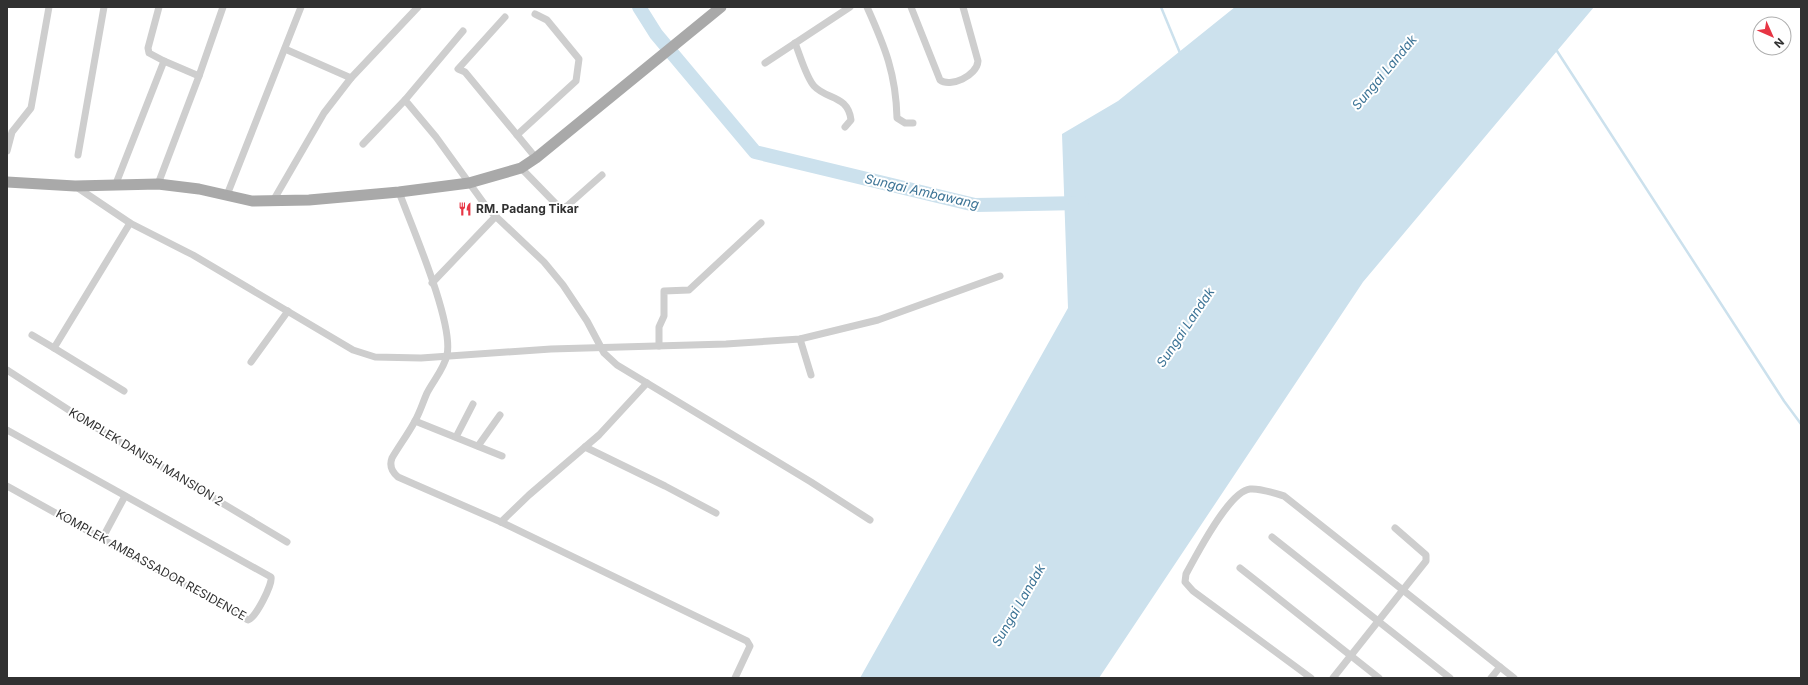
<svg xmlns="http://www.w3.org/2000/svg" width="1808" height="685" viewBox="0 0 1808 685" font-family="Inter,sans-serif">
<style>
.water{fill:#cce1ed}
.lines{fill:none;stroke-linecap:round;stroke-linejoin:round}
.stream{stroke:#cce1ed;stroke-width:2.5}
.river{stroke:#cce1ed;stroke-width:14}
.minor{stroke:#cecece;stroke-width:7}
.primary{stroke:#a9a9a9;stroke-width:11}
.labels{text-anchor:middle;stroke-width:4;stroke-linejoin:round;paint-order:stroke}
.poi-label{font-size:12px;font-weight:bold;fill:#313131;stroke:#fff;text-anchor:start}
.street-label{font-size:12px;fill:#313131;stroke:#fff}
.water-label{font-size:13px;font-style:italic;fill:#3d7496;stroke:#fff}
</style>
<rect width="100%" height="100%" fill="#fff"/>
<!-- water -->
<polygon class="water" points="1235,7 1594,7 1363,282 1099,678 860,678 1068,308 1062,134 1118,101"/>
<g class="lines">
<!-- stream -->
<g class="stream">
<polyline points="1161,7 1180,53"/>
<polyline points="1557,51 1784,401 1801,424"/>
</g>
<!-- river -->
<polyline class="river" points="639,7 656,34 755,152 975,205 1082,203"/>
<!-- minor -->
<g class="minor">
<polyline points="159,7 148,48 149,53 164,61 199,76"/>
<path d="M867 7C885 47 896 74 897 118L905 123H913"/>
<path d="M911 7 940 80C950 88 977 76 978 61L963 7"/>
<polyline points="505,17 458,69 465,72 536,158"/>
<polyline points="463,31 405,100 436,137 488,209 544,262 563,285 587,321 604,353 617,365 811,482 870,520"/>
<path d="M795 43C800 55 806 77 814 86 827 100 848 95 851 120L845 127"/>
<polyline points="765,63 850,7"/>
<polyline points="351,78 418,7"/>
<polyline points="517,135 576,81 579,59 547,20 535,14"/>
<polyline points="363,144 405,100"/>
<polyline points="7,151 12,132 31,108 49,7"/>
<polyline points="78,155 104,7"/>
<polyline points="521,168 557,205 563,208 567,206 602,175"/>
<polyline points="158,184 199,76 223,7"/>
<polyline points="75,186 130,223 193,255 353,350 375,357 421,358 551,349 726,344 800,339 878,320 1000,276"/>
<polyline points="115,186 164,61"/>
<path d="M399 192C412 227 454 323 447 355 444 369 433 381 427 393 423 402 420 412 415 421 408 434 399 446 392 458 389 466 392 472 398 477L501 522 747 641 750 646 735 678"/>
<polyline points="227,195 301,7"/>
<polyline points="273,201 324,113 351,78 285,49"/>
<polyline points="432,283 496,216"/>
<polyline points="32,335 54,348"/>
<polyline points="800,339 811,375"/>
<polyline points="659,346 659,327 664,316 664,291 689,290 761,223"/>
<polyline points="251,362 288,311"/>
<polyline points="7,370 95,427 287,542"/>
<polyline points="124,391 54,348 130,223"/>
<polyline points="415,421 502,456"/>
<path d="M7 430 271 577C273 584 255 619 248 620L7 486"/>
<polyline points="456,437 473,404"/>
<polyline points="478,446 500,415"/>
<polyline points="585,447 665,486 716,513"/>
<polyline points="501,522 529,495 599,435 647,383"/>
<polyline points="1272,537 1450,678"/>
<polyline points="102,539 125,496"/>
<polyline points="1240,568 1379,678"/>
<path d="M1311 678 1193 591 1185 582 1186 574C1196 556 1229 491 1250 489 1261 488 1273 493 1284 496L1514 678"/>
<polyline points="1333,678 1426,561 1426,555 1395,528"/>
<polyline points="1491,678 1500,667"/>
</g>
<!-- primary -->
<polyline class="primary" points="7,182 75,186 158,184 199,189 252,201 309,200 399,192 469,183 521,168 536,158 721,7"/>
</g>
<!-- icons -->
<defs>
<g id="restaurant-bare" transform="scale(1.08)"><path d="M-5-6h1v4h1v-4h1v4h1v-4h1v5L-1.5 .5V6h-2V.5L-5-1ZM5-6V6H3V1.5H1.5Q1.5-4 5-6Z" fill="#e73544" stroke="#fff" stroke-width="2.5" paint-order="stroke"/></g>
</defs>
<g fill-rule="evenodd">
<use href="#restaurant-bare" x="465" y="209"/>
</g>
<g class="labels">
<!-- poi labels -->
<g class="poi-label">
<text x="476" y="213">RM. Padang Tikar</text>
</g>
<!-- street labels -->
<g class="street-label">
<text transform="translate(146 457) rotate(31)" y="4">KOMPLEK DANISH MANSION 2</text>
<text transform="translate(151 565) rotate(29)" y="4">KOMPLEK AMBASSADOR RESIDENCE</text>
</g>
<!-- water labels -->
<g class="water-label">
<text transform="translate(1384 72) rotate(-50)" y="5">Sungai Landak</text>
<text transform="translate(922 191) rotate(13)" y="5">Sungai Ambawang</text>
<text transform="translate(1185 327) rotate(-56)" y="5">Sungai Landak</text>
<text transform="translate(1018 605) rotate(-60)" y="5">Sungai Landak</text>
</g>
</g>
<!-- border -->
<rect width="1808" height="685" fill="none" stroke="#313131" stroke-width="16"/>
<!-- north arrow -->
<g transform="translate(1772 36) rotate(135)"><circle r="19" fill="#ffffff" stroke="#adadad"/>
<path d="M0-3L7 15L0 10L-7 15Z" fill="#e73544"/>
<text y="-6" font-size="11" font-weight="bold" text-anchor="middle" fill="#313131">N</text>
</g>
</svg>
